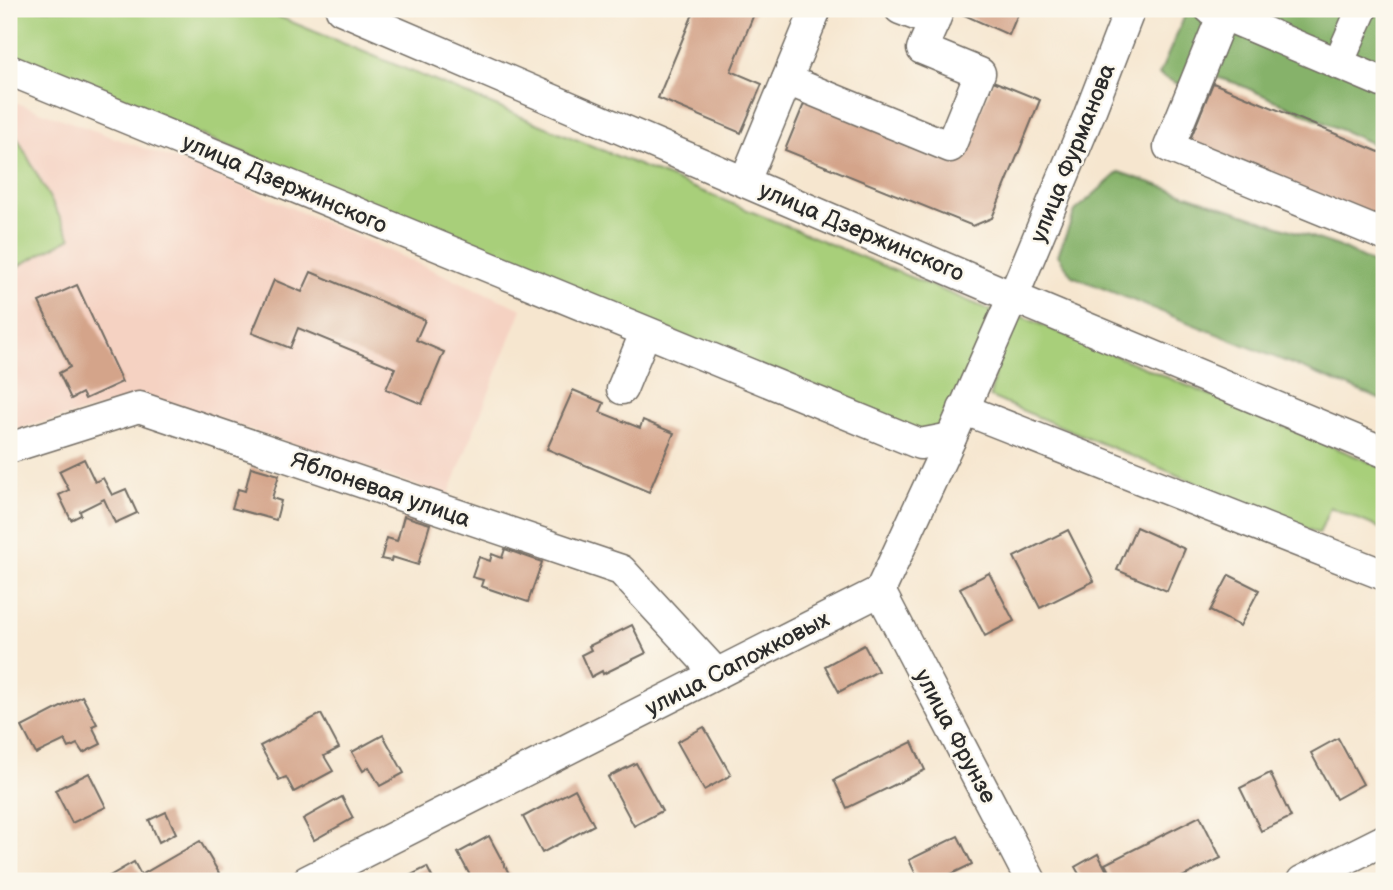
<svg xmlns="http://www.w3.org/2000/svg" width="1393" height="890" viewBox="0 0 1393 890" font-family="'Balsamiq Sans',sans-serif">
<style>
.built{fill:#f5d2c2}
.green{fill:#a8cf7a;stroke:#6a7d52;stroke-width:2}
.forest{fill:#86b26a;stroke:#586e4a;stroke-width:2}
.building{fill:#d4a48a}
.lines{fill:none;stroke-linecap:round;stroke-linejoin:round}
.minor-casing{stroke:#726c64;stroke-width:33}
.minor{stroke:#fff;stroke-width:30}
.labels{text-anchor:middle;stroke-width:5;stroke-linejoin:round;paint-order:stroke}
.street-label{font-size:23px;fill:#2b2b2b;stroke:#fbf7ec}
</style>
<rect width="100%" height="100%" fill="#fbf7ec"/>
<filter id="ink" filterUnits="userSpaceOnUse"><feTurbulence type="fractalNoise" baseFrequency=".0143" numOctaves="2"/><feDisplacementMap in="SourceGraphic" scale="14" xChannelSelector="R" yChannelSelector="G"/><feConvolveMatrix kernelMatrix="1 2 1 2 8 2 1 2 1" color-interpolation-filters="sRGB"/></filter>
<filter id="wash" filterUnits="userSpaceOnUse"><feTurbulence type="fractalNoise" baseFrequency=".00686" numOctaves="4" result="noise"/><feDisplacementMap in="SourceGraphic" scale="28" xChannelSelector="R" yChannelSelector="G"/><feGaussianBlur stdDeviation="1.57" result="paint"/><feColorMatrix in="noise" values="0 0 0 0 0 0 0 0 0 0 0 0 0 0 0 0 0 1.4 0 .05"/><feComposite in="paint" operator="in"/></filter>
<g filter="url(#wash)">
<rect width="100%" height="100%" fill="#f6e6cf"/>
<!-- built -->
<polygon class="built" points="9,100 207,171 522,309 448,496 164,401 128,401 28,426 9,434"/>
<!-- green -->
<g class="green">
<polygon points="9,9 260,9 995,312 943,428 912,431 9,55"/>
<polygon points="9,122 71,238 9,271"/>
<polygon points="1021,316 1384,468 1384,530 1330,507 1319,534 990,397 1002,338 1010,318"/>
</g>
<!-- forest -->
<g class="forest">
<polygon points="1180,9 1384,9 1384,149 1238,84 1210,75 1191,90 1159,75 1186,13"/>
<polygon points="1119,172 1338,246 1384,269 1384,401 1072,276 1058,255 1075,211"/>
</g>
<g id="blocks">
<!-- building -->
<g class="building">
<polygon points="695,9 756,9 731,71 762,84 741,133 658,98"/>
<polygon points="957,9 1020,9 1009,35 955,11"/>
<polygon points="993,81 1040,100 992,218 973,226 785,150 808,94 962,157"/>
<polygon points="1213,83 1384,154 1384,226 1188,145"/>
<polygon points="311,272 425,320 416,340 444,352 422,404 386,389 395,368 298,328 290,348 252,333 274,280 302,292"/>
<polygon points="77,285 122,382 85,399 82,393 71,399 59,373 70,367 39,302"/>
<polygon points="573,390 604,403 600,412 640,428 643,420 674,433 649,492 547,449"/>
<polygon points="84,459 95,482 103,478 112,495 126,489 137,513 115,523 104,499 80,511 81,515 71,520 59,495 69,490 59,471"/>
<polygon points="251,467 279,475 272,498 281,501 276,520 232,508 238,489 245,491"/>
<polygon points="404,516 430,524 418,565 392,557 391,561 381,559 387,538 397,541"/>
<polygon points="1136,527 1185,549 1167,591 1117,570"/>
<polygon points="1068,530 1094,581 1040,608 1014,557"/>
<polygon points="505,549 542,562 528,602 481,586 483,580 472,577 479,557 490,561 492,554 502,558"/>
<polygon points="989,573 1014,621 985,636 960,588"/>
<polygon points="1229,575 1259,590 1240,626 1210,611"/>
<polygon points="632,625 646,653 603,674 602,671 591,677 581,655 591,650 589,646"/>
<polygon points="864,645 878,671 839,692 825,666"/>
<polygon points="82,696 97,724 92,726 101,744 83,753 77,744 69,748 65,740 36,754 22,727"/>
<polygon points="321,714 339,748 324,756 333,771 294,792 286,777 279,780 260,746"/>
<polygon points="704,727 731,775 704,790 677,742"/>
<polygon points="383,735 404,773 380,786 369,767 363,771 352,752"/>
<polygon points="1338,738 1363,784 1336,799 1311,753"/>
<polygon points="912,742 925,770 847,808 834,780"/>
<polygon points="636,763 662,811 634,826 608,777"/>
<polygon points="89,773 106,807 72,823 55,790"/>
<polygon points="1270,773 1291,817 1261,831 1240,788"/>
<polygon points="575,789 594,825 542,853 523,817"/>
<polygon points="342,797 353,818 314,840 303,819"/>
<polygon points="166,812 176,833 159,842 149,820"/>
<polygon points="1200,816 1221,858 1174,881 1114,881 1105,864"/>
<polygon points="489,836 513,881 473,881 458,853"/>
<polygon points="958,836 972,864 937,881 919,881 909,860"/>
<polygon points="200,841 219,873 206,881 101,881 134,862 141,875"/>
<polygon points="1098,854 1112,881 1083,881 1075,867"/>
<polygon points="427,867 434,881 399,881"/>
</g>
</g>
</g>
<g filter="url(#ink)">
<use href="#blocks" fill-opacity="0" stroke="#726c64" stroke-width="2"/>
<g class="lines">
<!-- minor casing -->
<g class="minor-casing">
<g id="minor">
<polyline points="341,9 1013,297 1384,452"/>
<polyline points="900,9 934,22 939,9"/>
<polyline points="1210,9 1384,83"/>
<polyline points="1223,14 1169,147 1384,235"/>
<polyline points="1338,64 1362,9"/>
<polyline points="9,70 920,444 951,438"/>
<polyline points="787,80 950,147 980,73 922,49 934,22"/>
<polyline points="745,181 816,9"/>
<polyline points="622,389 645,333"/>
<polyline points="963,409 1384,575"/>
<polyline points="9,448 139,407 621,570 716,673"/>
<polyline points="880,591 1031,881"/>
<polyline points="307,881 880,591 951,438 1013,297 1089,115 1130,9"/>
<polyline points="1302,881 1384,840"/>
</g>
</g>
<!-- minor -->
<use href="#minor" class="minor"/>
</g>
</g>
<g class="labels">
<!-- street labels -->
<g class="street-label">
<text transform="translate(1072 153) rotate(-68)" y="8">улица Фурманова</text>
<text transform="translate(285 183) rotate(23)" y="8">улица Дзержинского</text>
<text transform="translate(862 231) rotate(23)" y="8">улица Дзержинского</text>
<text transform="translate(381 489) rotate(19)" y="8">Яблоневая улица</text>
<text transform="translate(737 663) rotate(-27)" y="8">улица Сапожковых</text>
<text transform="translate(956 736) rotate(62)" y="8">улица Фрунзе</text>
</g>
</g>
<!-- margin -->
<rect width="1393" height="890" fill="none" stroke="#fbf7ec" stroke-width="35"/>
</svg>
